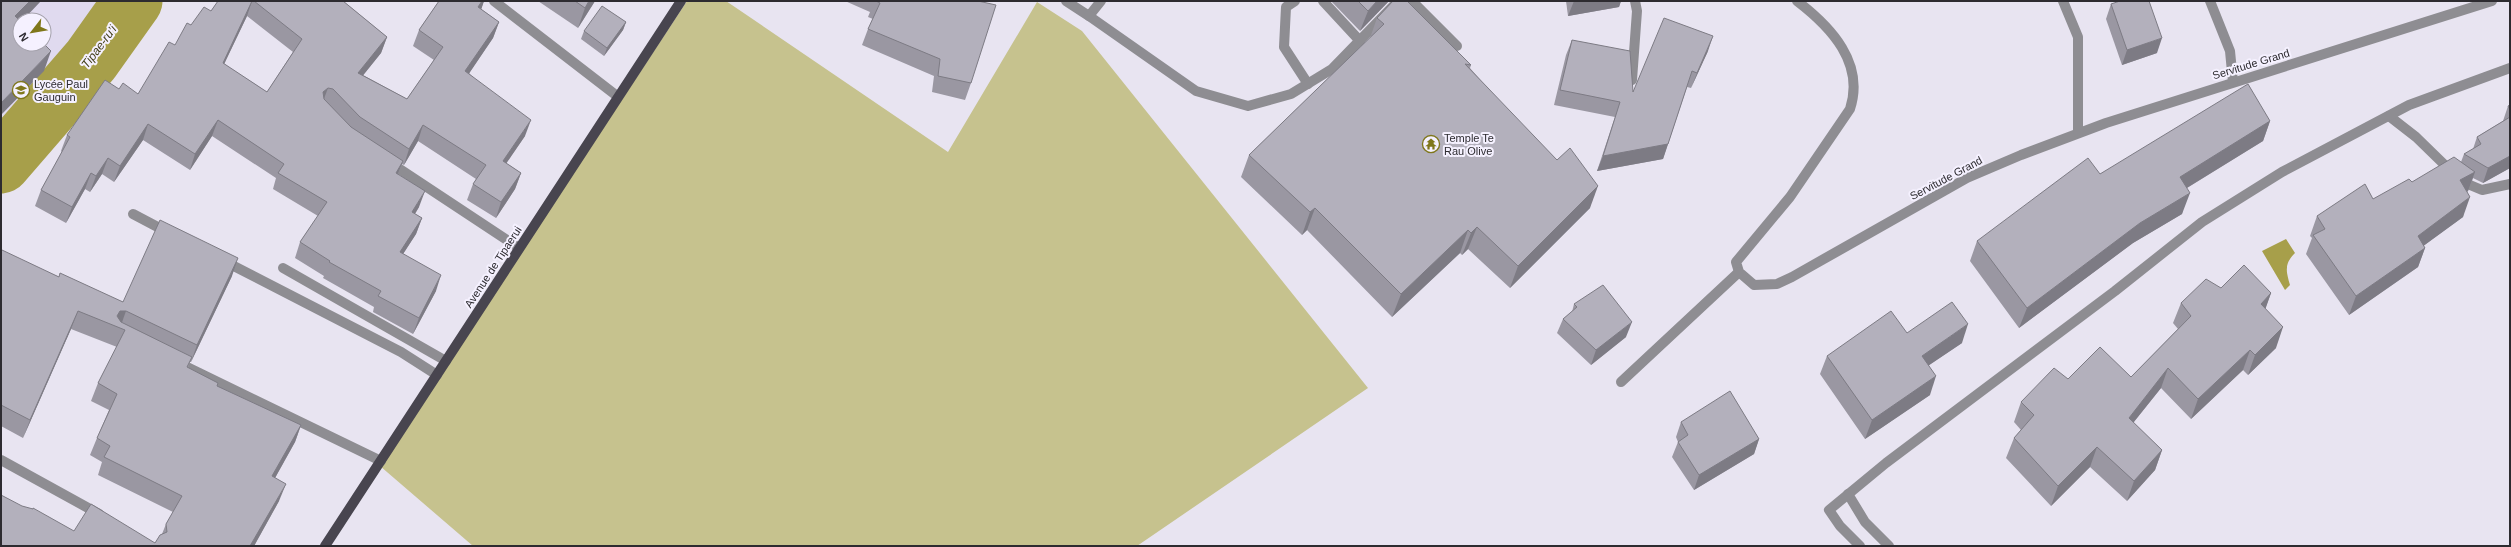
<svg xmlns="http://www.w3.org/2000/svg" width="2511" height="547" viewBox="0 0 2511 547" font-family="Helvetica,sans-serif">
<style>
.built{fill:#e0daef;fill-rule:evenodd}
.green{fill:#c6c28e}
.water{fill:#a79f4a}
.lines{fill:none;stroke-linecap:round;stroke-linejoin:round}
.river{stroke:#a79f4a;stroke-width:59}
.minor{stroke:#8e8d92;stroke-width:10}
.major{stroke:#48454f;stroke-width:10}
.wall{fill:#9a97a2;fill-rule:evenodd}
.shaded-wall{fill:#7d7b84}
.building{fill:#b3b0bc;stroke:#7d7b84}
.labels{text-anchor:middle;stroke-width:4;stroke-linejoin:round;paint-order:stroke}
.street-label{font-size:11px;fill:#2d2b30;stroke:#f5f1ff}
.poi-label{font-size:11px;fill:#2d2b30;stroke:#f5f1ff;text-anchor:start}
.water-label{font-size:12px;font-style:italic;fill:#423f1a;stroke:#f5f1ff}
</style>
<rect width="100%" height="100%" fill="#e8e4f1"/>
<!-- built -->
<path class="built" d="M1 1H94L108 14 1 137ZM20 20H44V44H20Z"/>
<!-- green -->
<polygon class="green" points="687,1 726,1 948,152 1037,2 1082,31 1368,388 1137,546 473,546 380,466"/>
<!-- water -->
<path class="water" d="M2286 239 2295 253C2284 264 2286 271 2290 285L2285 290 2262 251Z"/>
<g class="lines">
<!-- river -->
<polyline class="river" points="1,164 91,60 133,1"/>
<!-- minor -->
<g class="minor">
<polyline points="494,1 617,96"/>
<polyline points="1066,1 1089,16 1101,1"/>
<polyline points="1295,1 1286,7 1284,47 1308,84"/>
<polyline points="1323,1 1360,41"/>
<polyline points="1412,1 1457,46"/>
<path d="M1797 1C1831 27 1865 63 1850 109L1790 197 1736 262 1739 272 1754 285 1777 284 1792 277 1967 178 2021 155 2106 123 2492 1"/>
<polyline points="2063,1 2078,37 2078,133"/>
<polyline points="2210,1 2230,51 2233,82"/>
<polyline points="1089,16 1196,91 1248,106 1291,94 1332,69 1398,1"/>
<polyline points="1632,80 1637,11 1635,1"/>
<polyline points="2389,116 2416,137 2455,175 2470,185 2482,190 2510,184"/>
<polyline points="389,162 519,248"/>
<polyline points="133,214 169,233"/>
<polyline points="224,261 401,352 437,375"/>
<polyline points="283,268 446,361"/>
<polyline points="187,367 381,461"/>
<polyline points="1621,382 1739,272"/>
<polyline points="1,460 99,514"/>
<polyline points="1848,494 1865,522 1889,546"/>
<polyline points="1860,546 1840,526 1829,510 1886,463 2115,291 2202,222 2282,172 2409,105 2510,68"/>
</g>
<!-- major -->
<polyline class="major" points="325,546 681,1"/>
</g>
<!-- wall -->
<g class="wall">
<path d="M218 1H343L387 37 381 53 363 75 407 99 434 60 413 46 419 30 439 1H484L481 9 499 22 493 38 469 73 525 136 506 163 521 173 515 189 496 218 467 200 473 184 476 179 418 141 404 165 402 164 398 174 419 207 415 214 422 218 416 234 403 254 436 291 413 334 373 312 374 307 323 278 324 276 295 258 300 242 318 216 273 189 276 178 212 136 190 170 143 140 114 182 102 174 90 192 85 189 66 223 35 206 41 190 62 152 61 151 67 135 119 89 138 94 191 25 211 11ZM247 16 293 52 267 92 224 64Z"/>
<polygon points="538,1 595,1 578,28"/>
<polygon points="845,1 978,1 971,83 965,100 932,92 934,76 862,45 868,29 873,19 868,17 870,12"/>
<polygon points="1331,1 1389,1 1360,31"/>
<polygon points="1566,1 1621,1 1619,7 1568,16"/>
<polygon points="2111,4 2157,53 2122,65 2106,19"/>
<polygon points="1377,18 1471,65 1470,68 1590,208 1510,288 1468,249 1462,255 1460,253 1392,317 1307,230 1302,235 1241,177 1249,155 1370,38"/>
<polygon points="626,22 623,30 604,56 581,39 584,31"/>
<polygon points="1572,40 1633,92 1708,51 1691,88 1687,87 1663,159 1597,171 1615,117 1554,105 1566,55"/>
<polygon points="2510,105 2510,168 2483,183 2473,178 2468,191 2467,192 2463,217 2423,246 2425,248 2418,267 2349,315 2306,254 2312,238 2310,236 2317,216 2373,199 2461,162 2464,154 2473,149 2477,137 2503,121 2508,106"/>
<polygon points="2270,121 2263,141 2187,188 2182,214 2133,243 2019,328 1970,261 1977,241 2100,174"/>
<polygon points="1,252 59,277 123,302 232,276 191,362 190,362 188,368 218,383 217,386 301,425 295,442 275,478 279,501 254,546 1,546 74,531 155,543 162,534 166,524 173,512 98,475 102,462 90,455 97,438 109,410 91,401 98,383 117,347 71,329 23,438 1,426"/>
<polygon points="2221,288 2271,293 2265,309 2276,348 2248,375 2243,370 2191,419 2161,388 2133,423 2162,450 2155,470 2127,501 2090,467 2051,506 2006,458 2014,438 2021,430 2014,422 2021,402 2068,379 2131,377 2178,329 2173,323 2181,303"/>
<polygon points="1574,304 1626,337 1591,365 1557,333 1563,319 1572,312"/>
<polygon points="1907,333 1962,343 1929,365 1930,395 1865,439 1820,374 1827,356"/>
<polygon points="1681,422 1759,439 1754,454 1694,490 1672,457 1678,442 1676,437"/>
</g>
<!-- shaded-wall -->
<g class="shaded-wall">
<polygon points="30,1 41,1 23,20 20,20 20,23 15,16"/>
<polygon points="252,1 247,16 217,79 223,63"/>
<polygon points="482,1 484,1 481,10 478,7"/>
<polygon points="589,1 595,1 578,28 585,8"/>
<polygon points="1377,1 1389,1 1360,31 1368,11"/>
<polygon points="1574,1 1621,1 1619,7 1568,16"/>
<polygon points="499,22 493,38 460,87 465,71"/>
<polygon points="626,22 623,30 604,56 607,48"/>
<polygon points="1713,36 1708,51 1691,88 1697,73"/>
<polygon points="387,37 381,53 353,88 358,73"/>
<polygon points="2162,38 2157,53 2122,65 2127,50"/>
<polygon points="51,51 44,71 1,115 1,103"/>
<polygon points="328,88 322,104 323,92"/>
<polygon points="218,120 212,136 190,170 195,154"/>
<polygon points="531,120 525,136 497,177 503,161"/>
<polygon points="2270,121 2263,141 2172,197 2180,177"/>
<polygon points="148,124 143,140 114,182 120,166"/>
<polygon points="423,125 418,141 404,165 409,149"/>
<polygon points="1668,144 1663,159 1597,171 1603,156"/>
<polygon points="2510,156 2510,168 2483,183 2488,168"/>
<polygon points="108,158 102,174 90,192 96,176"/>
<polygon points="403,161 397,176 396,173"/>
<polygon points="2475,172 2468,191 2453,199 2460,180"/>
<polygon points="91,173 85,189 66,223 72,207"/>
<polygon points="521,173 515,189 496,218 501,202"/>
<polygon points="1598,186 1590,208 1510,288 1518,266"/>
<polygon points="425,191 419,207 406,228 412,212"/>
<polygon points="2190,193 2182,214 2133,243 2019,328 2027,308 2140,223"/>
<polygon points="2470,197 2463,217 2411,255 2418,236"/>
<polygon points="1315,208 1307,230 1302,235 1310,212"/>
<polygon points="422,218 416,234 394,268 400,252"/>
<polygon points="1477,227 1468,249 1462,255 1471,233"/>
<polygon points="1468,230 1460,253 1392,317 1401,294"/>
<polygon points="2425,248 2418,267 2349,315 2356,296"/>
<polygon points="238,258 232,276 191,362 197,345"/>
<polygon points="441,275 436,291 413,334 419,318"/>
<polygon points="2271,293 2264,313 2261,304"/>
<polygon points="78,311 71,329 23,438 30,420"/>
<polygon points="120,311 126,311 120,328 117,316"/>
<polygon points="1632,322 1626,337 1591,365 1596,350"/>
<polygon points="1968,324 1962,343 1916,374 1922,356"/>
<polygon points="2283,327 2276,348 2248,375 2255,355"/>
<polygon points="2250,350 2243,370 2191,419 2198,399"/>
<polygon points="2168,368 2161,388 2121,438 2129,418"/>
<polygon points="1936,376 1930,395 1865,439 1872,420"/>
<polygon points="301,425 295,442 266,494 272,476"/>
<polygon points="1759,439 1754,454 1694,490 1699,475"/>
<polygon points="2097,447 2090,467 2051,506 2058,486"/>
<polygon points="2162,450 2155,470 2127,501 2134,481"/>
<polygon points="286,484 279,501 254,546 250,546"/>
</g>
<!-- building -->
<g class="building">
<polygon points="1,1 30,1 15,16 20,21 20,44 44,44 51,51 1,103"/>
<polygon points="218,1 252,1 223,63 267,92 302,39 254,1 343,1 387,37 358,73 407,99 443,47 419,30 439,1 482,1 478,7 499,22 465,71 531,120 503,161 521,173 501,202 473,184 486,165 423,125 409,149 360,117 333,89 328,88 323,92 324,99 351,127 403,161 396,173 425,191 412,212 422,218 400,252 441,275 419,318 378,296 381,291 329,262 330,261 300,242 327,202 278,173 284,164 218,120 195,154 148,124 120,166 108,158 96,176 91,173 72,207 41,190 70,137 67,135 105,80 119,89 123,83 138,94 169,42 175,45 187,23 191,25 204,7 211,11"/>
<polygon points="575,1 589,1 585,8"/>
<polygon points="876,1 978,1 996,5 971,83 938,76 940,59 868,29 880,3"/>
<polygon points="1358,1 1377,1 1368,11"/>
<polygon points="1393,1 1407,1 1471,65 1465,64 1557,160 1570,148 1598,186 1518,266 1477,227 1471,233 1468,230 1401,294 1315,208 1310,212 1249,155 1384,24 1377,18"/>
<polygon points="2120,1 2149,1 2162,38 2127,50 2111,4"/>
<polygon points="602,6 626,22 607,48 584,31"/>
<polygon points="1664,18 1713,36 1697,73 1692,71 1668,144 1603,156 1620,102 1560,90 1572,40 1630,51 1633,92"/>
<polygon points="2248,84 2270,121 2180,177 2190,193 2140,223 2027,308 1977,241 2088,158 2100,174"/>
<polygon points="2510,105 2510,110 2508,106"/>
<polygon points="2510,117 2510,156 2488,168 2464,154 2481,144 2477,137"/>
<polygon points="2454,157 2475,172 2460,180 2470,197 2418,236 2425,248 2356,296 2313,235 2325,229 2317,216 2365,184 2373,199 2409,179 2412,182"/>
<polygon points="160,220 238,258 197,345 126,311 120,311 117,316 121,322 192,357 187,367 218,383 217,386 301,425 272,476 286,484 250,546 1,546 1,495 22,506 33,509 33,508 74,531 91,504 155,543 160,535 167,532 166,524 182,496 104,457 110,446 97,438 117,394 98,383 125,330 78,311 30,420 1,405 1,252 2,250 59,277 60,273 123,302"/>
<polygon points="2244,265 2271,293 2261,304 2283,327 2255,355 2250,350 2198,399 2168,368 2129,418 2162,450 2134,481 2097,447 2058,486 2014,438 2034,415 2021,402 2054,368 2068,379 2100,347 2131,377 2191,316 2181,303 2206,279 2221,288"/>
<polygon points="1603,285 1632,322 1596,350 1563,319 1577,307 1574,304"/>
<polygon points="1952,302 1968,324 1922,356 1936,376 1872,420 1827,356 1891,311 1907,333"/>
<polygon points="1730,391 1759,439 1699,475 1678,442 1688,435 1681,422"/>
</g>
<!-- icons -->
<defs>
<g id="school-ring" transform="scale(0.9)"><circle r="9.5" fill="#f5f1ff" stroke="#7f771b" stroke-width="1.5"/><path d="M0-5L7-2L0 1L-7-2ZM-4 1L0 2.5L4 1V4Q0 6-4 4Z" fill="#7f771b"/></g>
<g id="temple-ring" transform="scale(0.9)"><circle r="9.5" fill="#f5f1ff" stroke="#7f771b" stroke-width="1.5"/><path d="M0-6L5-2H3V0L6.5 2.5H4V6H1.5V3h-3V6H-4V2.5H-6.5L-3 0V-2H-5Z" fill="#7f771b"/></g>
</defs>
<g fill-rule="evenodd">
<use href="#school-ring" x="21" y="90"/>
<use href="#temple-ring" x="1431" y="144"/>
</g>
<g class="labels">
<!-- street labels -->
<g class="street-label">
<text transform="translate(2251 64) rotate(-17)" y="4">Servitude Grand</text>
<text transform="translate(1946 178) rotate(-28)" y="4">Servitude Grand</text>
<text transform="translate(493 267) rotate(-57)" y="4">Avenue de Tipaerui</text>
</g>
<!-- poi labels -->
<g class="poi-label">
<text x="34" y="88">Lycée Paul<tspan x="34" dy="13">Gauguin</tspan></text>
<text x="1444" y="142">Temple Te<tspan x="1444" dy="13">Rau Olive</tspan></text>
</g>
<!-- water labels -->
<g class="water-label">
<text transform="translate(99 47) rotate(-53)" y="4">Tipae-ru’i</text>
</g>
</g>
<!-- border -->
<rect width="2511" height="547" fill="none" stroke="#2d2b30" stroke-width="4"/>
<!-- north arrow -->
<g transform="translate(32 32) rotate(239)"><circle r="19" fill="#f5f1ff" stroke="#a5a2ac"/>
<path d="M0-3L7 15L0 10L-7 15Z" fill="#7f771b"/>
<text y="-6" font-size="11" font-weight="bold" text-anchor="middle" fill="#2d2b30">N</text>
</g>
</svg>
